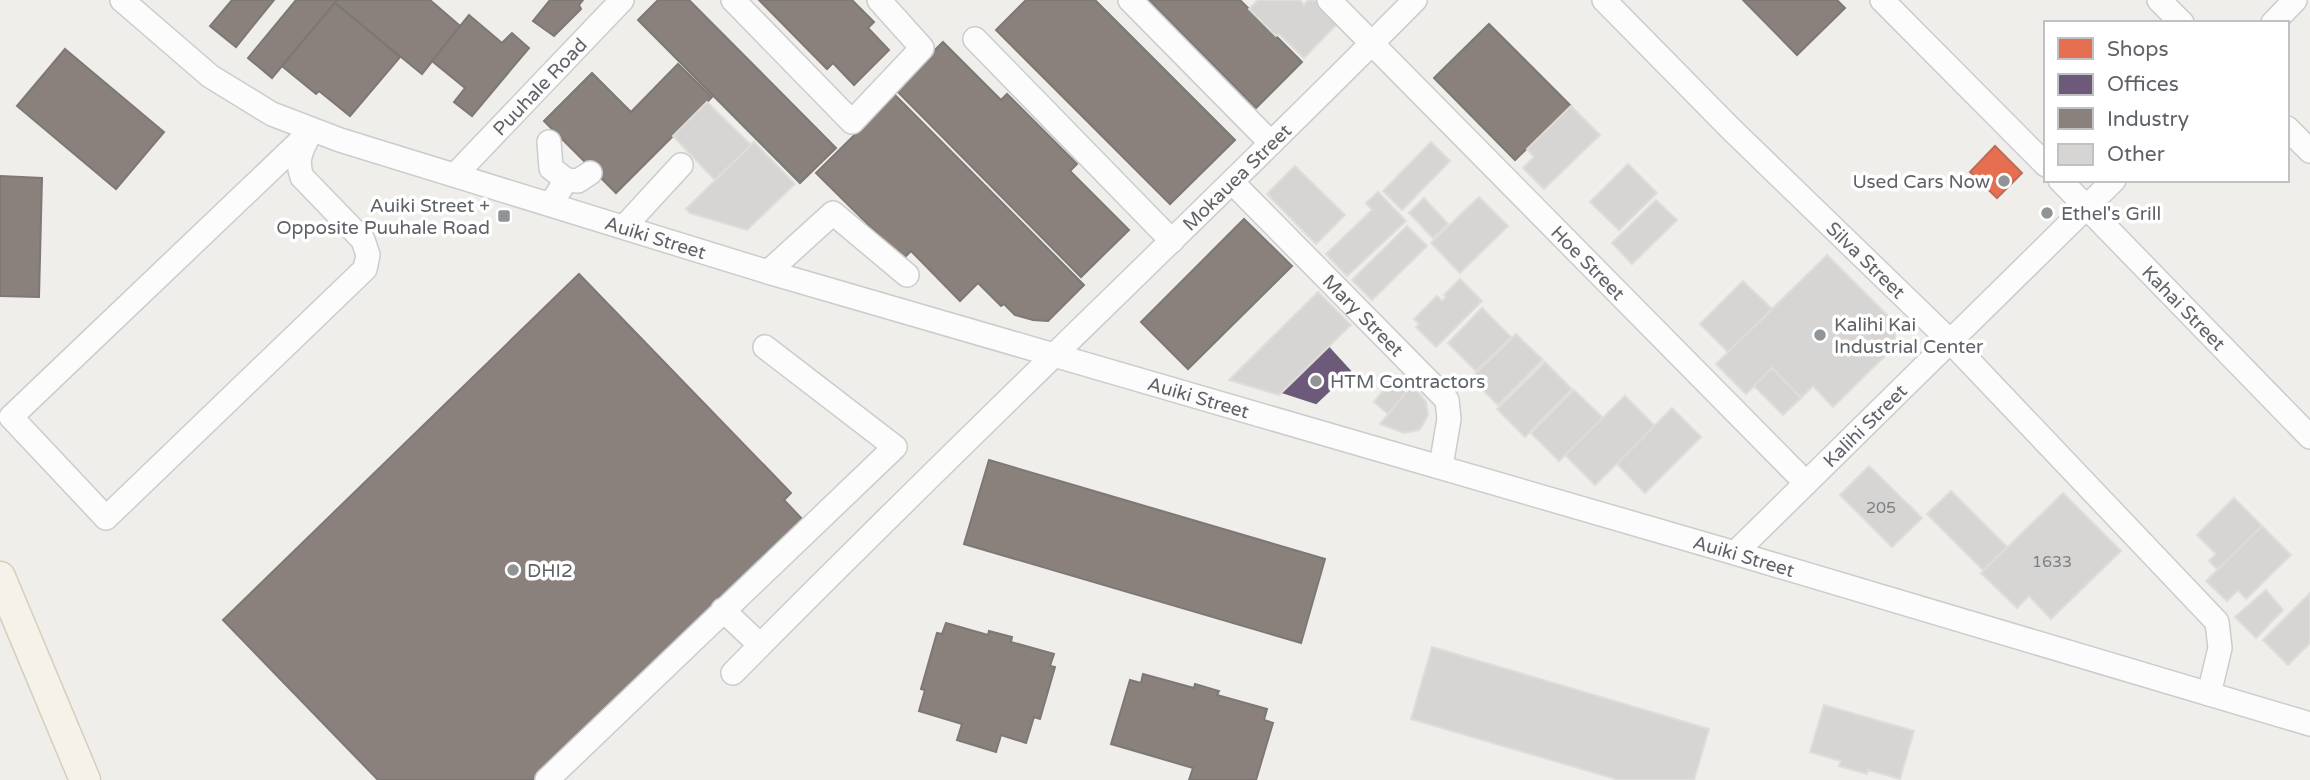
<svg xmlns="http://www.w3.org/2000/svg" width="2310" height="780" viewBox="0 0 2310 780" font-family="'Varela Round',sans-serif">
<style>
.shops{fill:#e76f51;stroke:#be6b58;stroke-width:2}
.offices{fill:#6d597a;stroke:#695c75;stroke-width:2}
.industry{fill:#8a817c;stroke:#7d7876;stroke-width:2}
.building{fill:#d6d5d3;stroke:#deddd9;stroke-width:2}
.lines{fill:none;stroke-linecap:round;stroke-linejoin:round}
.minor-casing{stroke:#cbcccc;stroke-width:26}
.major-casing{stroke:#d7ceb8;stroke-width:33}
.minor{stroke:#fdfcfc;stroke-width:23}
.major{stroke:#f4f2e9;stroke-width:30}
.poi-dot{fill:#919496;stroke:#fff;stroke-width:2.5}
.labels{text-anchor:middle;stroke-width:7;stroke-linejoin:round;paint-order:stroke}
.number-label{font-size:16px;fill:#7e8184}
.street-label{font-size:19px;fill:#5f6368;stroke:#fff}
.poi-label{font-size:19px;fill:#5f6368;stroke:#fff;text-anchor:start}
</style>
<rect width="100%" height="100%" fill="#efeeea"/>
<!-- shops -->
<polygon class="shops" points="1995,146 2022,173 1997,198 1970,172"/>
<!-- offices -->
<polygon class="offices" points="1328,347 1350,371 1316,403 1282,392"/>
<!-- industry -->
<g class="industry">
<polygon points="232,0 274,0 236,47 210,26"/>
<polygon points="296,0 337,0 272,78 248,58"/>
<polygon points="337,0 430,0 460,26 422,74 335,3"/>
<polygon points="550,0 583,0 579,5 581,9 554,36 533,21"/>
<polygon points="658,0 689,0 836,148 800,183 638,20"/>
<polygon points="759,0 852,0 874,22 868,28 889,50 854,85 833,63 827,69"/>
<polygon points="1026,0 1095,0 1235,140 1170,204 996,30"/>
<polygon points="1149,0 1240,0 1302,62 1256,108"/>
<polygon points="1743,0 1837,0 1845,8 1797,55"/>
<polygon points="335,3 400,57 350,116 319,91 316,94 282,66"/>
<polygon points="469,15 502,43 512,33 529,48 472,116 454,102 465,88 432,61"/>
<polygon points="1489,24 1571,106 1515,160 1434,78"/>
<polygon points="943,42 1001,100 1007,94 1077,164 1070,171 1129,230 1081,277 895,89"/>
<polygon points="65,49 164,132 116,189 17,106"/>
<polygon points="678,64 712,97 616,193 544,121 592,73 631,112"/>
<polygon points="895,95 1084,285 1048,321 1033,320 1015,315 1004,304 1001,306 978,283 960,301 911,251 903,259 816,173"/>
<polygon points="0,176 42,178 39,297 0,296"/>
<polygon points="1244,219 1292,266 1188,369 1141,322"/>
<polygon points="579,274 791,493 784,500 804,521 537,780 378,780 223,620"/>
<polygon points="989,460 1325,559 1301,643 964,544"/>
<polygon points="946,623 988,635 989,631 1012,637 1011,642 1054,654 1050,666 1055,667 1040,719 1034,717 1026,743 1001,735 996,752 957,740 962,724 919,711 925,690 921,689 937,633 942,634"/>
<polygon points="1143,674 1194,688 1195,684 1219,691 1217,695 1267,709 1264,720 1273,723 1256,780 1189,780 1193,768 1111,744 1130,680 1141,683"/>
</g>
<!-- building -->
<g class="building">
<polygon points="1258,0 1300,0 1304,5 1308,0 1316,0 1339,22 1304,58 1279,34 1276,36 1249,9"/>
<polygon points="707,102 751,145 715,180 673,136"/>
<polygon points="1571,106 1600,135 1544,189 1523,168 1534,157 1527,149"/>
<polygon points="754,142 795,184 747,230 690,213 686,209"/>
<polygon points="1431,142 1450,161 1402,210 1383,191"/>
<polygon points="1628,164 1657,193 1619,230 1590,202"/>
<polygon points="1295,166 1345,215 1316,244 1267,194"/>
<polygon points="1378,192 1406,221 1347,276 1326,254 1372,210 1366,203"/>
<polygon points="1479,197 1508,226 1460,273 1431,243"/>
<polygon points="1424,198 1448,224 1433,238 1409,213"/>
<polygon points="1656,200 1677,220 1632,264 1612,243"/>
<polygon points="1407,226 1427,246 1372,300 1352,280"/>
<polygon points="1827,255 1895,323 1895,346 1833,407 1813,386 1801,398 1772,368 1746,394 1716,364"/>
<polygon points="1460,279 1482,301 1436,347 1416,327 1419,324 1414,319 1437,296 1442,301 1446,297 1444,295"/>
<polygon points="1743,281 1772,309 1728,352 1700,324"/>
<polygon points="1318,292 1351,325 1279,395 1229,380"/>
<polygon points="1482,308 1511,337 1476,371 1448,343"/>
<polygon points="1516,334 1543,360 1498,405 1471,378"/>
<polygon points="1545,362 1572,389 1525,437 1497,409"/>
<polygon points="1772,368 1801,398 1783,415 1754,386"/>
<polygon points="1396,375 1411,387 1388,414 1374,402"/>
<polygon points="1412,385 1426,402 1428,415 1422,426 1419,430 1404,433 1380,424"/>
<polygon points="1574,390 1603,418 1559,461 1531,433"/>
<polygon points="1625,396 1655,426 1595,485 1565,455"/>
<polygon points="1672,408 1701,437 1645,493 1617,464"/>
<polygon points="1869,466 1922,518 1892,547 1840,495"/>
<polygon points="1951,491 2007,547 1984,571 1927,514"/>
<polygon points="2063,493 2121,551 2051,619 2029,596 2017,608 1981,573"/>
<polygon points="2234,498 2262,526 2218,570 2209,561 2216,554 2197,535"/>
<polygon points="2262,526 2291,555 2246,599 2238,590 2227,601 2206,581"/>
<polygon points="2266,590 2283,610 2256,638 2235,617"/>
<polygon points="2310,593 2310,643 2288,665 2263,640"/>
<polygon points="1432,647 1709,729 1694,780 1619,780 1411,719"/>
<polygon points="1824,705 1914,731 1900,779 1868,770 1867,774 1839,766 1841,761 1810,752"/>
</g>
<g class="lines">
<!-- minor casing -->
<g class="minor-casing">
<g id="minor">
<path id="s1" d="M122 0 210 76 272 114 340 140 768 272 1735 553 2310 724"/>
<polyline points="733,0 852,122 922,48 879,0"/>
<polyline points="1130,0 1271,143"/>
<path id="s2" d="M1329 0 1806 483"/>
<path id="s3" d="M1604 0 1730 128 1950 341 2217 622 2220 648 2209 694"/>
<polyline points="1882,0 2046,165"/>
<polyline points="2159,0 2182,23"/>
<polyline points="2273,23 2295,0"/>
<polyline points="975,39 1172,241"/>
<polyline points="2287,128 2310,151"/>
<path d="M312 130C303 147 295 158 302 177L363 240 368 255 365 269 106 518 11 417Z"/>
<polyline points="549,142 551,168 566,180 551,204"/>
<path id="s4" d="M456 174 622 0"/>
<polyline points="566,180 578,181 590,173"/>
<path id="s5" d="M2060 180 2310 437"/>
<path id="s6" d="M1232 182 1447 400 1449 419 1441 466"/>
<polyline points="624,227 681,165"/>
<polyline points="768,272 833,213 907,275"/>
<path id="s7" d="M1735 553 2114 180"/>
<polyline points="723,610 760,645"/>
<path id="s8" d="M733 673C957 445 1190 227 1415 0"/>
<polyline points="547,780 895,447 765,347"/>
</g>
</g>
<!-- major casing -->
<g class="major-casing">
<polyline id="major" points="0,577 85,780"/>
</g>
<!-- minor -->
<use href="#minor" class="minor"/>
<!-- major -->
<use href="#major" class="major"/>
</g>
<!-- markers -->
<g class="poi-dot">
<circle cx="2004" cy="181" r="7"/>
<circle cx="2047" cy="213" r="7"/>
<rect x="497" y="209" width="14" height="14" rx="3.5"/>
<circle cx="1820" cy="335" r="7"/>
<circle cx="1316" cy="381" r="7"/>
<circle cx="513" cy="570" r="7"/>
</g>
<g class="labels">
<!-- number labels -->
<g class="number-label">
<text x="1881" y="513">205</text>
<text x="2052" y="567">1633</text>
</g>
<!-- street labels -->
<g class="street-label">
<text dy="7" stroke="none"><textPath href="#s4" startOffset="121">Puuhale Road</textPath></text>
<text dy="7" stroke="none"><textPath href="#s8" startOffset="707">Mokauea Street</textPath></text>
<text dy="7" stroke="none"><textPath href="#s1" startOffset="592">Auiki Street</textPath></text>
<text dy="7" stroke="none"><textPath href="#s3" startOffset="369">Silva Street</textPath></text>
<text dy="7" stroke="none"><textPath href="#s2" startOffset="369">Hoe Street</textPath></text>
<text dy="7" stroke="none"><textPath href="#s5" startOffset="178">Kahai Street</textPath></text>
<text dy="7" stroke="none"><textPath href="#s6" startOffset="187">Mary Street</textPath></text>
<text dy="7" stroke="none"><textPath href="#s1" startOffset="1158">Auiki Street</textPath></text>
<text dy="7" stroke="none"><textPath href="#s7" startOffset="182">Kalihi Street</textPath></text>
<text dy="7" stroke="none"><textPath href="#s1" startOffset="1726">Auiki Street</textPath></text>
</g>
<!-- poi labels -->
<g class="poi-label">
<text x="1990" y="188" text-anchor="end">Used Cars Now</text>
<text x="490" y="212" text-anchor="end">Auiki Street +<tspan x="490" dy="22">Opposite Puuhale Road</tspan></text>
<text x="2061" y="220">Ethel's Grill</text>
<text x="1834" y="331">Kalihi Kai<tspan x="1834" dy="22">Industrial Center</tspan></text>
<text x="1330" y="388">HTM Contractors</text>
<text x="527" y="577">DHI2</text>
</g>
</g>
<!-- legend -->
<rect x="2044" y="21" width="245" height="161" fill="#ffffff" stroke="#bfc1c3" stroke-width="2"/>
<rect x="2058" y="38" width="35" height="21" fill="#e76f51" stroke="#bfc1c3" stroke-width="2"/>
<text x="2107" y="56" font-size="21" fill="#5f6368">Shops</text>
<rect x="2058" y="74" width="35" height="21" fill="#6d597a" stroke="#bfc1c3" stroke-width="2"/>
<text x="2107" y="91" font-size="21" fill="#5f6368">Offices</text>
<rect x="2058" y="108" width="35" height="21" fill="#8a817c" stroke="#bfc1c3" stroke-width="2"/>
<text x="2107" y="126" font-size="21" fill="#5f6368">Industry</text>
<rect x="2058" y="144" width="35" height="21" fill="#d6d5d3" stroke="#bfc1c3" stroke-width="2"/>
<text x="2107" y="161" font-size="21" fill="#5f6368">Other</text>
</svg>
